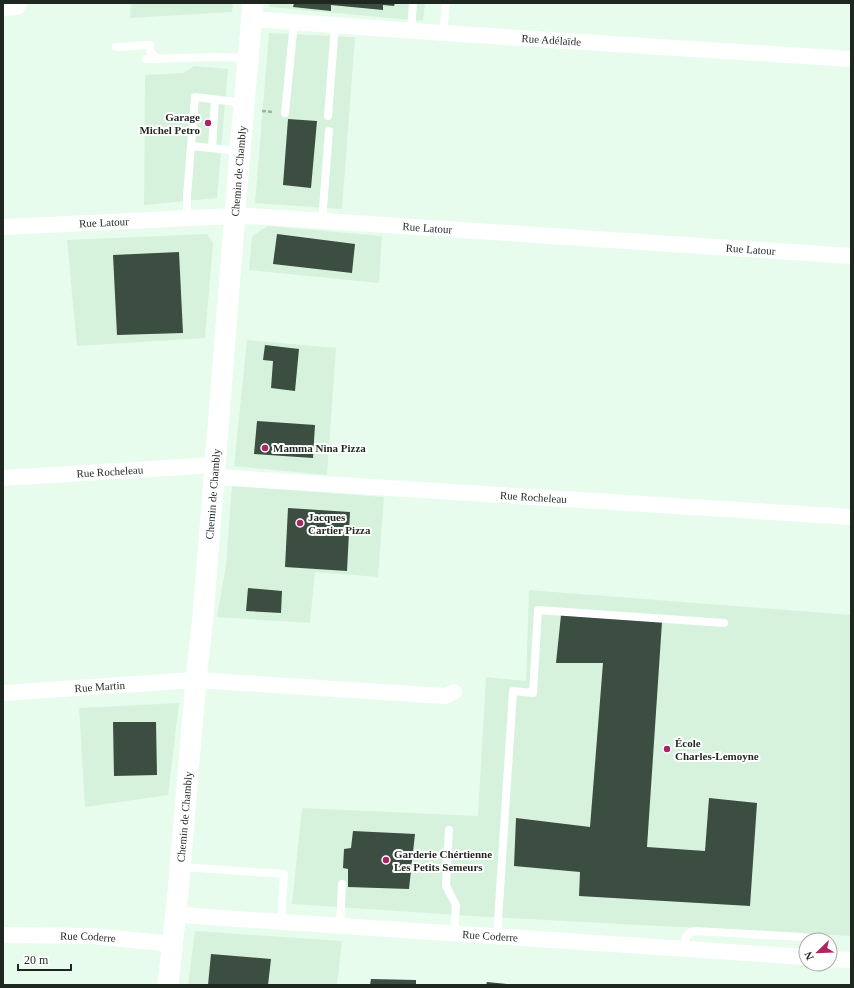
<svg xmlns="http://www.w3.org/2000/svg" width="854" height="988" viewBox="0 0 854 988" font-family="'Times New Roman',serif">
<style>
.built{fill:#d6f2dd}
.building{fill:#3c4d41}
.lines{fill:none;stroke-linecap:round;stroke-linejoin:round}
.path{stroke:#a0b1a4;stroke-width:2.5;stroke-dasharray:4 2;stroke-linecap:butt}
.service{stroke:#fff;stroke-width:8}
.minor{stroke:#fff;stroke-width:16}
.tertiary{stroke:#fff;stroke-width:21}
.poi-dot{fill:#ad2466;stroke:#fff;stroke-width:1.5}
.labels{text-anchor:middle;stroke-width:4;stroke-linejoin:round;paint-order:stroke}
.street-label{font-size:11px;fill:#1f2721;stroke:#fff}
.poi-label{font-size:11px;font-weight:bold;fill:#1f2721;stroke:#fff;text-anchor:start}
</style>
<rect width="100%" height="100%" fill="#e7fcec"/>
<!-- built -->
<g class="built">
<polygon points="131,3 233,3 232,12 130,18"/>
<polygon points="270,3 425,3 423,21 269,7"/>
<polygon points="269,33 355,37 342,209 255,203"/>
<polygon points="194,66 228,69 217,198 144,205 145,75 184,73"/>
<polygon points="268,226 382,236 379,283 249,270 252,236"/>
<polygon points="207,234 213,243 205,338 77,346 67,240"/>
<polygon points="247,340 336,348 327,475 234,466"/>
<polygon points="232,486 384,497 378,577 315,572 310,623 217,617 226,565"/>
<polygon points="529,590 851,615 851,936 472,916 292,904 302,808 478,816 486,677 526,681"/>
<polygon points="179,703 168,795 85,807 79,708"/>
<polygon points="195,931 342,941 337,985 188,985"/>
</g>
<!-- building -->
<g class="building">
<polygon points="294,3 395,3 394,6 383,5 383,10 331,5 331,11 293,7"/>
<polygon points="288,119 317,121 311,188 283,185"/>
<polygon points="277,234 355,244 352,273 273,264"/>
<polygon points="179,252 183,333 117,335 113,255"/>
<polygon points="265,345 299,349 295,391 271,388 273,361 263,360"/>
<polygon points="257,421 315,425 313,458 254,454"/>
<polygon points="288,508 350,512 347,571 285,567"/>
<polygon points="248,588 282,591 281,613 246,611"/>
<polygon points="561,615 662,622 647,847 705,851 709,798 757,803 750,906 579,896 580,872 514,866 516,818 590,827 603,663 556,663"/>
<polygon points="113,722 156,722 157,775 114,776"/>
<polygon points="353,831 415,834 409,889 348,887 348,869 343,868 344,849 351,848"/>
<polygon points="211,954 271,959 268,985 208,985"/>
<polygon points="371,979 416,980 416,985 370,985"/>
<polygon points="487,982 507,984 507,985 486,985"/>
</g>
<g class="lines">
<!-- path -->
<polyline class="path" points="262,111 273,112"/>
<!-- service -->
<g class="service">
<polyline points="411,31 413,3"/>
<polyline points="443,33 446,3"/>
<polyline points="116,47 150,45 150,51 157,59"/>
<polyline points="146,59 215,57 248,58"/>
<polyline points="285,113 294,22"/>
<polyline points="328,116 335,25"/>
<polyline points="212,148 215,100"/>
<polyline points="240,151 191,146 195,97 244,103"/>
<polyline points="187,218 187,196 191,146"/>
<polyline points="322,221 329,131"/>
<polyline points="449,830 446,886 456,905 454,933"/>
<polyline points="181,867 284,874 281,922"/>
<polyline points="340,926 342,884"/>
<polyline points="497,936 513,691 533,693 538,610 724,623"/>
<path d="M684 948C685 940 685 932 695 931L802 937 816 939 819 940"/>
</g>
<!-- minor -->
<g class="minor">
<polyline points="3,8 17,7 19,3"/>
<path id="s1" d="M252 19 443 33 851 59"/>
<path id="s2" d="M3 227 152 220 187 218 251 216 851 256"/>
<path id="s3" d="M215 477 851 517"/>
<path id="s4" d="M3 478 216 465"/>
<path id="s5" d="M3 693 196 680 445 696 454 692"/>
<path id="s6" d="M175 913 194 916 806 957"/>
<path id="s7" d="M3 935 92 936 173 944"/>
<polyline points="830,959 851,960"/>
</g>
<!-- tertiary -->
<path class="tertiary" id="s8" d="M168 985 178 892 196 680 203 616 240 151 253 3"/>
</g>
<!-- markers -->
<g class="poi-dot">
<circle cx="208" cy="123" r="4"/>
<circle cx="265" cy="448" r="4"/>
<circle cx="300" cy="523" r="4"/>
<circle cx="667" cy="749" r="4"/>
<circle cx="386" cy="860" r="4"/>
</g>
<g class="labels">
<!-- street labels -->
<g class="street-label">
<text dy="4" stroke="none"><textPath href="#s1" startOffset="300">Rue Adélaïde</textPath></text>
<text dy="4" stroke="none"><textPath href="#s8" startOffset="817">Chemin de Chambly</textPath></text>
<text dy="4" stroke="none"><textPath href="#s2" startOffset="101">Rue Latour</textPath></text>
<text dy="4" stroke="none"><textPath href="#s2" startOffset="425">Rue Latour</textPath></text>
<text dy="4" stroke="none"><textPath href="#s2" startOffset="749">Rue Latour</textPath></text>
<text dy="4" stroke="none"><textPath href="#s4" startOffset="107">Rue Rocheleau</textPath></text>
<text dy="4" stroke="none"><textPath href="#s8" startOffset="493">Chemin de Chambly</textPath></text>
<text dy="4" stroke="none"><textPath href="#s3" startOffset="319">Rue Rocheleau</textPath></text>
<text dy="4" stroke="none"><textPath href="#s5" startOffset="97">Rue Martin</textPath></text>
<text dy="4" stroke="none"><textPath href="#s8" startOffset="169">Chemin de Chambly</textPath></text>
<text dy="4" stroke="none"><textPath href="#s6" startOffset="316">Rue Coderre</textPath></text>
<text dy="4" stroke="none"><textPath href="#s7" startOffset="85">Rue Coderre</textPath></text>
</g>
<!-- poi labels -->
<g class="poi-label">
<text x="200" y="121" text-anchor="end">Garage<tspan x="200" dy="13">Michel Petro</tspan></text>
<text x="273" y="452">Mamma Nina Pizza</text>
<text x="308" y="521">Jacques<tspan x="308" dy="13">Cartier Pizza</tspan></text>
<text x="675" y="747">École<tspan x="675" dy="13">Charles-Lemoyne</tspan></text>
<text x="394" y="858">Garderie Chértienne<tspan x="394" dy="13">Les Petits Semeurs</tspan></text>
</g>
</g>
<!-- border -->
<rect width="854" height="988" fill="none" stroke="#1f2721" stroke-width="8"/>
<!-- north arrow -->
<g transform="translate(818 952) rotate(247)"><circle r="19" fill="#ffffff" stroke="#a5a9a6"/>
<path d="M0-3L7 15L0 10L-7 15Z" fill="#ad2466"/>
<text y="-6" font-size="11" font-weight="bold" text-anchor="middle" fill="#1f2721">N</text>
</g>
<!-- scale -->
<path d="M18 964v6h53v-6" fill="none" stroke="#1f2721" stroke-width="2"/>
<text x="24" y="964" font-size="12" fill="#1f2721" stroke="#ffffff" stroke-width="3" paint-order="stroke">20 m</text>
</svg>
